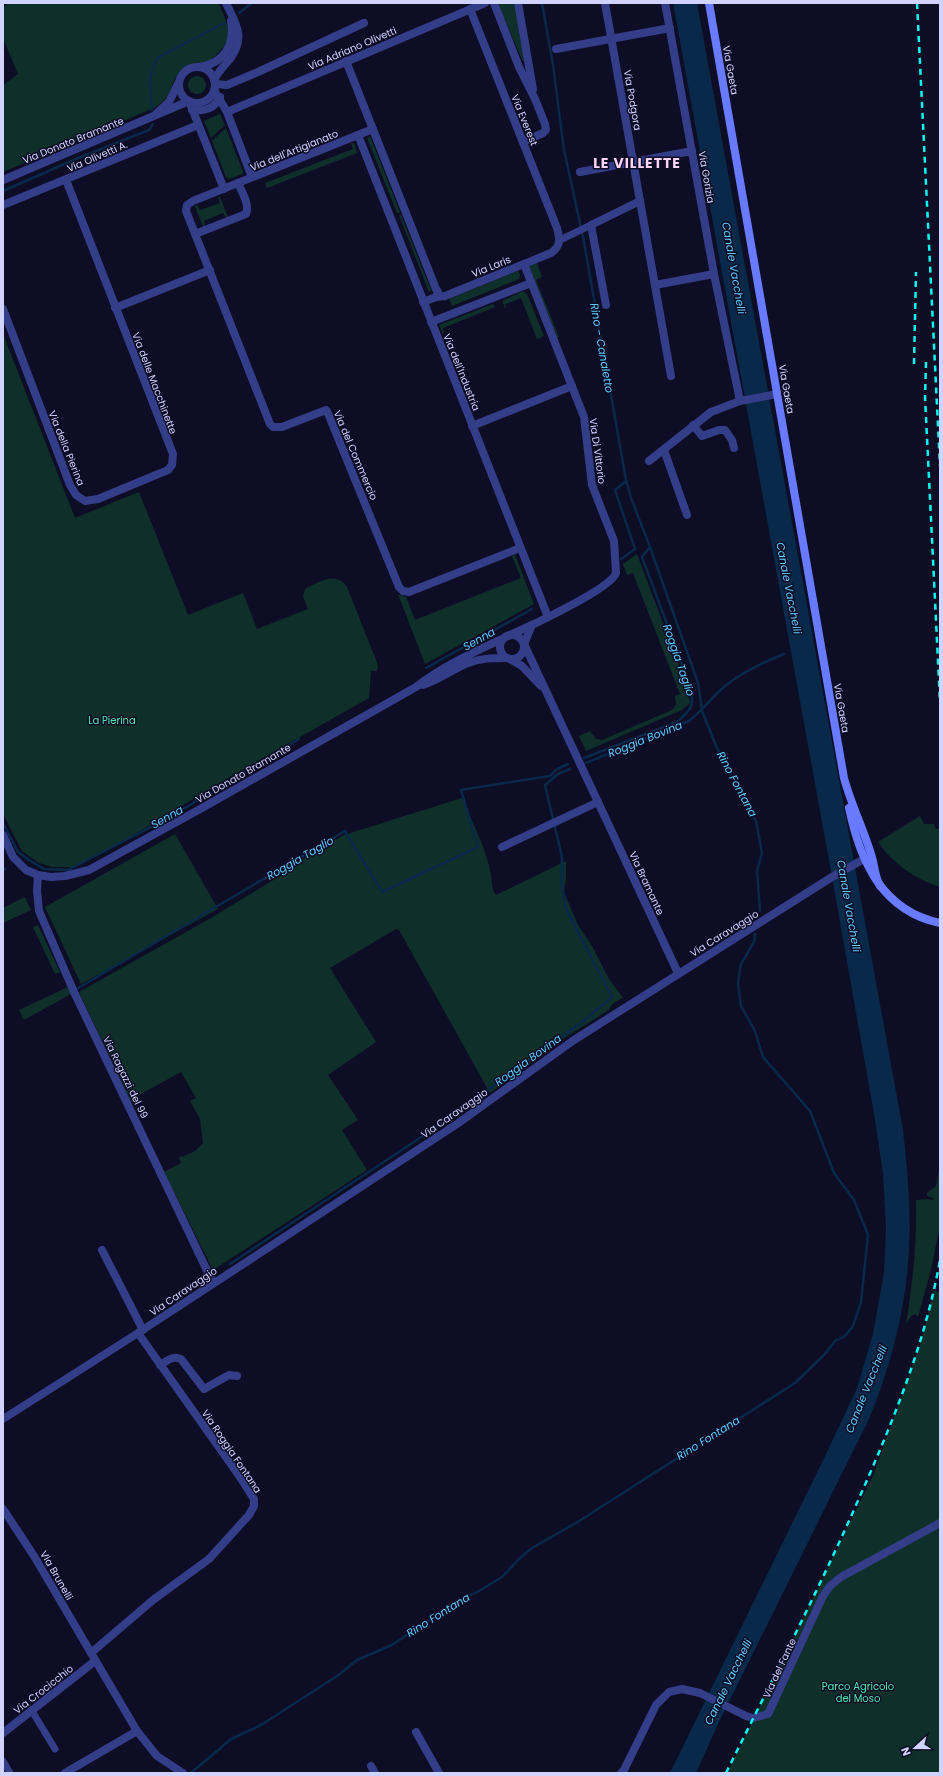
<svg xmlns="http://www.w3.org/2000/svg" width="943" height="1776" viewBox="0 0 943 1776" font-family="Poppins,sans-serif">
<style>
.green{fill:#0f302a}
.water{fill:#082949}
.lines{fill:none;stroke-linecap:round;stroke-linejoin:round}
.stream{stroke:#082949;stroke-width:2.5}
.pedestrian{stroke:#343d88;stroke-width:7}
.minor{stroke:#343d88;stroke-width:8}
.tertiary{stroke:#343d88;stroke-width:8}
.secondary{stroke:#687aff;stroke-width:8}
.rail{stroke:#00fcf2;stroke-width:2.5;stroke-dasharray:6 5;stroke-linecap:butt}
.labels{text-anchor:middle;stroke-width:3;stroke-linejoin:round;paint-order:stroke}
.street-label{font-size:10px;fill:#d1d3ff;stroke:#0e0d26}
.park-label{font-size:10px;fill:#54e8ae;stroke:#0e0d26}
.water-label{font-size:11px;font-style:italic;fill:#5fccff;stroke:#0e0d26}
.district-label{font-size:14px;font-weight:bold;letter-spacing:1px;fill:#ffd3f5;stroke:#0e0d26}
</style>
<rect width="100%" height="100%" fill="#0e0d26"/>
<!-- green -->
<g class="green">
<path d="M9 3H218C227 20 235 39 218 53 215 56 212 59 208 61 198 64 188 63 180 72 169 84 174 95 156 107L3 172V85L18 74 3 38V8Z"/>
<polygon points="501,3 514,3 524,60 523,62 499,6"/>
<circle cx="197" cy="85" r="9"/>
<polygon points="220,114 225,125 211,138 204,121"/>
<polygon points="226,128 243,172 242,174 229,179 226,177 212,141"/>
<polygon points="370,136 400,212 399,213 397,213 367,138 365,139"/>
<polygon points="351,143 354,143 357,153 267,188 265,183 353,149"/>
<polygon points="218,197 220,197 228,217 226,217 223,213 204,221 205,226 203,227 195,206 197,205 200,210 220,203"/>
<polygon points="399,215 401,215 431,290 429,292"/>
<polygon points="537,263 542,277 536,280 559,337 557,337 529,266"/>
<polygon points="518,271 520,275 519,279 452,306 449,299"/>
<polygon points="523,291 527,294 544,336 537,339 521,298 505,304 506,307 505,308 502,301"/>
<polygon points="493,304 495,307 443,328 444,333 443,334 439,325"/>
<path d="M3 334 75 518 139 492 188 615 243 593 257 629 308 609 303 596 305 589C318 582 337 571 347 587L378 665 377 671H371L369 698 233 775 105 852 72 867H52L39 863 22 851 3 814Z"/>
<polygon points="637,554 680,668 690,703 682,710 586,751 579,736 590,731 596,739 602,740 672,710 676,704 675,696 680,694 633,573 627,575 623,564"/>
<polygon points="515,555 534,604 425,664 398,594 406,597 415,620 521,578 512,556"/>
<path d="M462 798C472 822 486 848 491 874 492 881 491 889 496 895L566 861V877L564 891 566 897 578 925 592 946 609 979 623 998C617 1001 611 1003 609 1010L561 1040 490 1093 399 930 396 929 330 968 376 1042 328 1075 358 1120 342 1130 367 1170 213 1270 164 1172 181 1163 179 1157C190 1155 196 1151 203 1143L200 1119 190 1101 196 1098 181 1072 130 1100 79 992 211 918 280 876 310 854 344 835Z"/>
<path d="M920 816 924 824H934L935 829H940V887C915 879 893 864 878 842Z"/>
<polygon points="175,834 218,909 81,984 45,907"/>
<polygon points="25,897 31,910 3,923 3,908"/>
<polygon points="38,925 60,972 55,974 33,927"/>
<polygon points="68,987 71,994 24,1020 19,1010"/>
<path d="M940 1164V1225L931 1270 918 1317 915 1314 911 1316 906 1324C913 1283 917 1242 916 1200L928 1199 934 1200 933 1198 927 1196V1193L936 1186Z"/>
<polygon points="934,1290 940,1293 940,1773 727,1773 873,1476 920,1345"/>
</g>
<!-- water -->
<path class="water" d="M673 3H697L903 1130C908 1174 912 1219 908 1264 904 1317 889 1370 869 1419L720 1720 696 1773H670L828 1450 857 1388 873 1334 884 1272 886 1227 883 1173 874 1114 832 877Z"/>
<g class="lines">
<!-- stream -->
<g class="stream">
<polyline points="542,3 553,65 564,150 583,237 626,480 631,498 650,547 698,683 702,711 717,748 756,821 762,853 757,871 760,911"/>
<polyline points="239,13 252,3"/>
<path d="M152 110C151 92 146 71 159 57L224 23"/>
<polyline points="3,191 76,159 149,130 153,124"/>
<polyline points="621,559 635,549 615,490 626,481"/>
<polyline points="426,668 532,609"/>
<path d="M584 758 677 722C691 710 694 707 691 688L642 557 650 547"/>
<path d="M586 763 689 721C703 710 712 697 725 686 742 672 764 662 784 654"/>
<polyline points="3,823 18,852 29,860 44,869 68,870 170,817 299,739"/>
<polyline points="3,871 5,869"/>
<polyline points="78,988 345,831 382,892 478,847 461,790 550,776 557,769 568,764"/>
<polyline points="230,1264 435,1128 586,1019 612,997 566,909 561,881 562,857 545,785 558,774 570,769"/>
<polyline points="191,1773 231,1739 261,1725 337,1676 357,1660 392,1645 453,1604 479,1591 502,1577 520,1558 532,1548 576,1523 795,1383 824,1355 835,1341 845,1336 853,1326 861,1302 868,1235 854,1200 834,1173 810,1111 763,1057 755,1031 741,1006 738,983 741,964 754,942 755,934"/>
</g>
<!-- pedestrian -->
<g class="pedestrian">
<polyline points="560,240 591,225"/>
<polyline points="32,1711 55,1749"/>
<polyline points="3,1761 10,1773"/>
</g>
<!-- minor -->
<g class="minor">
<polyline points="494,3 519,67 535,99 545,124 546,130 543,133 523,142"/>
<polyline points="518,3 533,89"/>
<polyline points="605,3 671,376"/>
<polyline points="665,3 714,274 740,401"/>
<polyline points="556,49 670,28"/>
<polyline points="346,61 436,289 438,292 436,297"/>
<path d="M200 67C224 63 235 45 231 21"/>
<circle cx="197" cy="85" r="18"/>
<path d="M214 80C218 72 224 66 230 59 246 37 236 24 226 3"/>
<polyline points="215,84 227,85 258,72 364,23"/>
<polyline points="214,90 227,112 252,177"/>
<path d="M192 110C204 112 215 108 220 97"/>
<polyline points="227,112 485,3"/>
<polyline points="157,113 169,102 179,82"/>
<polyline points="373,129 193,201 187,205 186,211 270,424 273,427 282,427 326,410 327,411 399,587 403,591 409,592 520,548"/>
<polyline points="358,135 548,617"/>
<polyline points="580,172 692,151"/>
<polyline points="3,180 189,101 224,189"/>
<polyline points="3,205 198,125"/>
<path d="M195 234 246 214C250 205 242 192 238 183"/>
<polyline points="655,285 714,274"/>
<path d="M423 302 436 297 445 296 551 253C561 246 560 239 557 228L470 9"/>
<polyline points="606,305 591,225 640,201"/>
<polyline points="115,308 210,270"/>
<polyline points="3,309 70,485 76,495 85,501 98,499 168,470 172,465 173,454 66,180"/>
<polyline points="431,322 531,283"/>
<polyline points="693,425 702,436 719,430 725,430 732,440 734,448"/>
<polyline points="472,426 572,386"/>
<polyline points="664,450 687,515"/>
<polyline points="649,461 711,412 740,401 777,394"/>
<polyline points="532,625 524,644 678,973"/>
<circle cx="512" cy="647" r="12"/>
<path d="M508 636C526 628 611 589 616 573L614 541 592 485 584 417 524 264"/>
<polyline points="510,659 522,666 541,686"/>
<path d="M423 685C439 680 453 669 468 663 481 658 493 658 506 658"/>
<path d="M3 835 13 857 26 870 38 875 51 877 65 876 89 870 202 808 416 687C443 666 474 652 504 638"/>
<polyline points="502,847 598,802"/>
<polyline points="38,875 37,891 39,911 74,992 213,1283"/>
<polyline points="102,1250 143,1330"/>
<path d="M160 1365C167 1361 173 1355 181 1359L204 1389 229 1375 237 1376"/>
<polyline points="3,1509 34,1556 137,1731 157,1756 183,1773"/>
<polyline points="91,1653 153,1600 209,1559 249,1515 254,1506 254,1499 240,1477 138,1333"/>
<polyline points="416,1732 439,1773"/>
<polyline points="3,1733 95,1661"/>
<polyline points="371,1766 375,1773"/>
<polyline points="65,1773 137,1731"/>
<polyline points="621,1773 624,1770 656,1705 669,1692 682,1689 700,1693 746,1716 753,1718 768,1714 823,1596 830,1586 841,1577 940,1523"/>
</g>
<!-- tertiary -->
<polyline class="tertiary" points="3,1419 138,1333 457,1124 574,1040 832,877 864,859 871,859"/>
<!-- secondary -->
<g class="secondary">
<path d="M709 3 844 778C851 804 863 828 871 854 875 865 874 875 880 886"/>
<path d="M849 808C860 861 882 911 940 923"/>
</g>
<!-- rail -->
<g class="rail">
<polyline points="917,3 940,466"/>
<polyline points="926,362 925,397 940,702"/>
<polyline points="914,364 916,272"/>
<path d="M726 1773C773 1678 822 1584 864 1487 896 1414 926 1339 940 1260"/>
</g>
</g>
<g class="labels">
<!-- street labels -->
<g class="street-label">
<text transform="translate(352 48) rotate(-23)" y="4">Via Adriano Olivetti</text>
<text transform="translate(731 70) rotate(80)" y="4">Via Gaeta</text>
<text transform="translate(633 100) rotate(80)" y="4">Via Podgora</text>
<text transform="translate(525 120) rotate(68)" y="4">Via Everest</text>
<text transform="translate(73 140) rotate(-22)" y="4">Via Donato Bramante</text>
<text transform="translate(294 150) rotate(-22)" y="4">Via dell'Artigianato</text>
<text transform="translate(97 156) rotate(-23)" y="4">Via Olivetti A.</text>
<text transform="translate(707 177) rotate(80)" y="4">Via Gorizia</text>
<text transform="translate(491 266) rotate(-22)" y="4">Via Laris</text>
<text transform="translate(462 372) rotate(68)" y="4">Via dell'Industria</text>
<text transform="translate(155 383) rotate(69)" y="4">Via delle Macchinette</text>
<text transform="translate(787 389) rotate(80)" y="4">Via Gaeta</text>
<text transform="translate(67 448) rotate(68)" y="4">Via della Pierina</text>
<text transform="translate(598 451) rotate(82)" y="4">Via Di Vittorio</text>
<text transform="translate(356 455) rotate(67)" y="4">Via del Commercio</text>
<text transform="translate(842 708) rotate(80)" y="4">Via Gaeta</text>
<text transform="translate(243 773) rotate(-30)" y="4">Via Donato Bramante</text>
<text transform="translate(647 883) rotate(65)" y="4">Via Bramante</text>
<text transform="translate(724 933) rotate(-32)" y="4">Via Caravaggio</text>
<text transform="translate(126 1077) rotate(64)" y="4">Via Ragazzi del 99</text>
<text transform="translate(454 1113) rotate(-35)" y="4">Via Caravaggio</text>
<text transform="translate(183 1291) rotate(-34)" y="4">Via Caravaggio</text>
<text transform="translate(232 1451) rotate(56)" y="4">Via Roggia Fontana</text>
<text transform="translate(57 1575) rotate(60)" y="4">Via Brunelli</text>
<text transform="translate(779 1668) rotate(-65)" y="4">Via del Fante</text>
<text transform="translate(43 1689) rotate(-38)" y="4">Via Crocicchio</text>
</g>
<!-- park labels -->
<g class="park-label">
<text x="112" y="724">La Pierina</text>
<text x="858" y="1690">Parco Agricolo<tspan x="858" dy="12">del Moso</tspan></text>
</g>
<!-- water labels -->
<g class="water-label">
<text transform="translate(734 268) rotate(80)" y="4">Canale Vacchelli</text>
<text transform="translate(602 348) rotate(80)" y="4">Rino - Canaletto</text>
<text transform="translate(789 588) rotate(79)" y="4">Canale Vacchelli</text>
<text transform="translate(479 639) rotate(-29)" y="4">Senna</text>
<text transform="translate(679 660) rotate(71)" y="4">Roggia Taglio</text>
<text transform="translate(645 739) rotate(-22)" y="4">Roggia Bovina</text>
<text transform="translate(737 784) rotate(62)" y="4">Rino Fontana</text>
<text transform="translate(167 817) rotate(-29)" y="4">Senna</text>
<text transform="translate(300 858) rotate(-30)" y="4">Roggia Taglio</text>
<text transform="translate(849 906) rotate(80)" y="4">Canale Vacchelli</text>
<text transform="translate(528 1060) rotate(-36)" y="4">Roggia Bovina</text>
<text transform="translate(866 1389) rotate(-68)" y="4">Canale Vacchelli</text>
<text transform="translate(708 1438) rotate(-32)" y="4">Rino Fontana</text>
<text transform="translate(438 1615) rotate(-32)" y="4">Rino Fontana</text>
<text transform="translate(728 1682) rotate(-64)" y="4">Canale Vacchelli</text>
</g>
<!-- district labels -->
<g class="district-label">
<text x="637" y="168">LE VILLETTE</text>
</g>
</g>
<!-- border -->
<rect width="943" height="1776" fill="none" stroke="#d1d3ff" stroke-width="8"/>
<!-- north arrow -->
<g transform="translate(915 1748) rotate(249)" stroke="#0e0d26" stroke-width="3" paint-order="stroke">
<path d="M0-3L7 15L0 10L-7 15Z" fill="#d1d3ff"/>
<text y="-6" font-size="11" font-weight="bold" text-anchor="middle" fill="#d1d3ff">N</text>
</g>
</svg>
